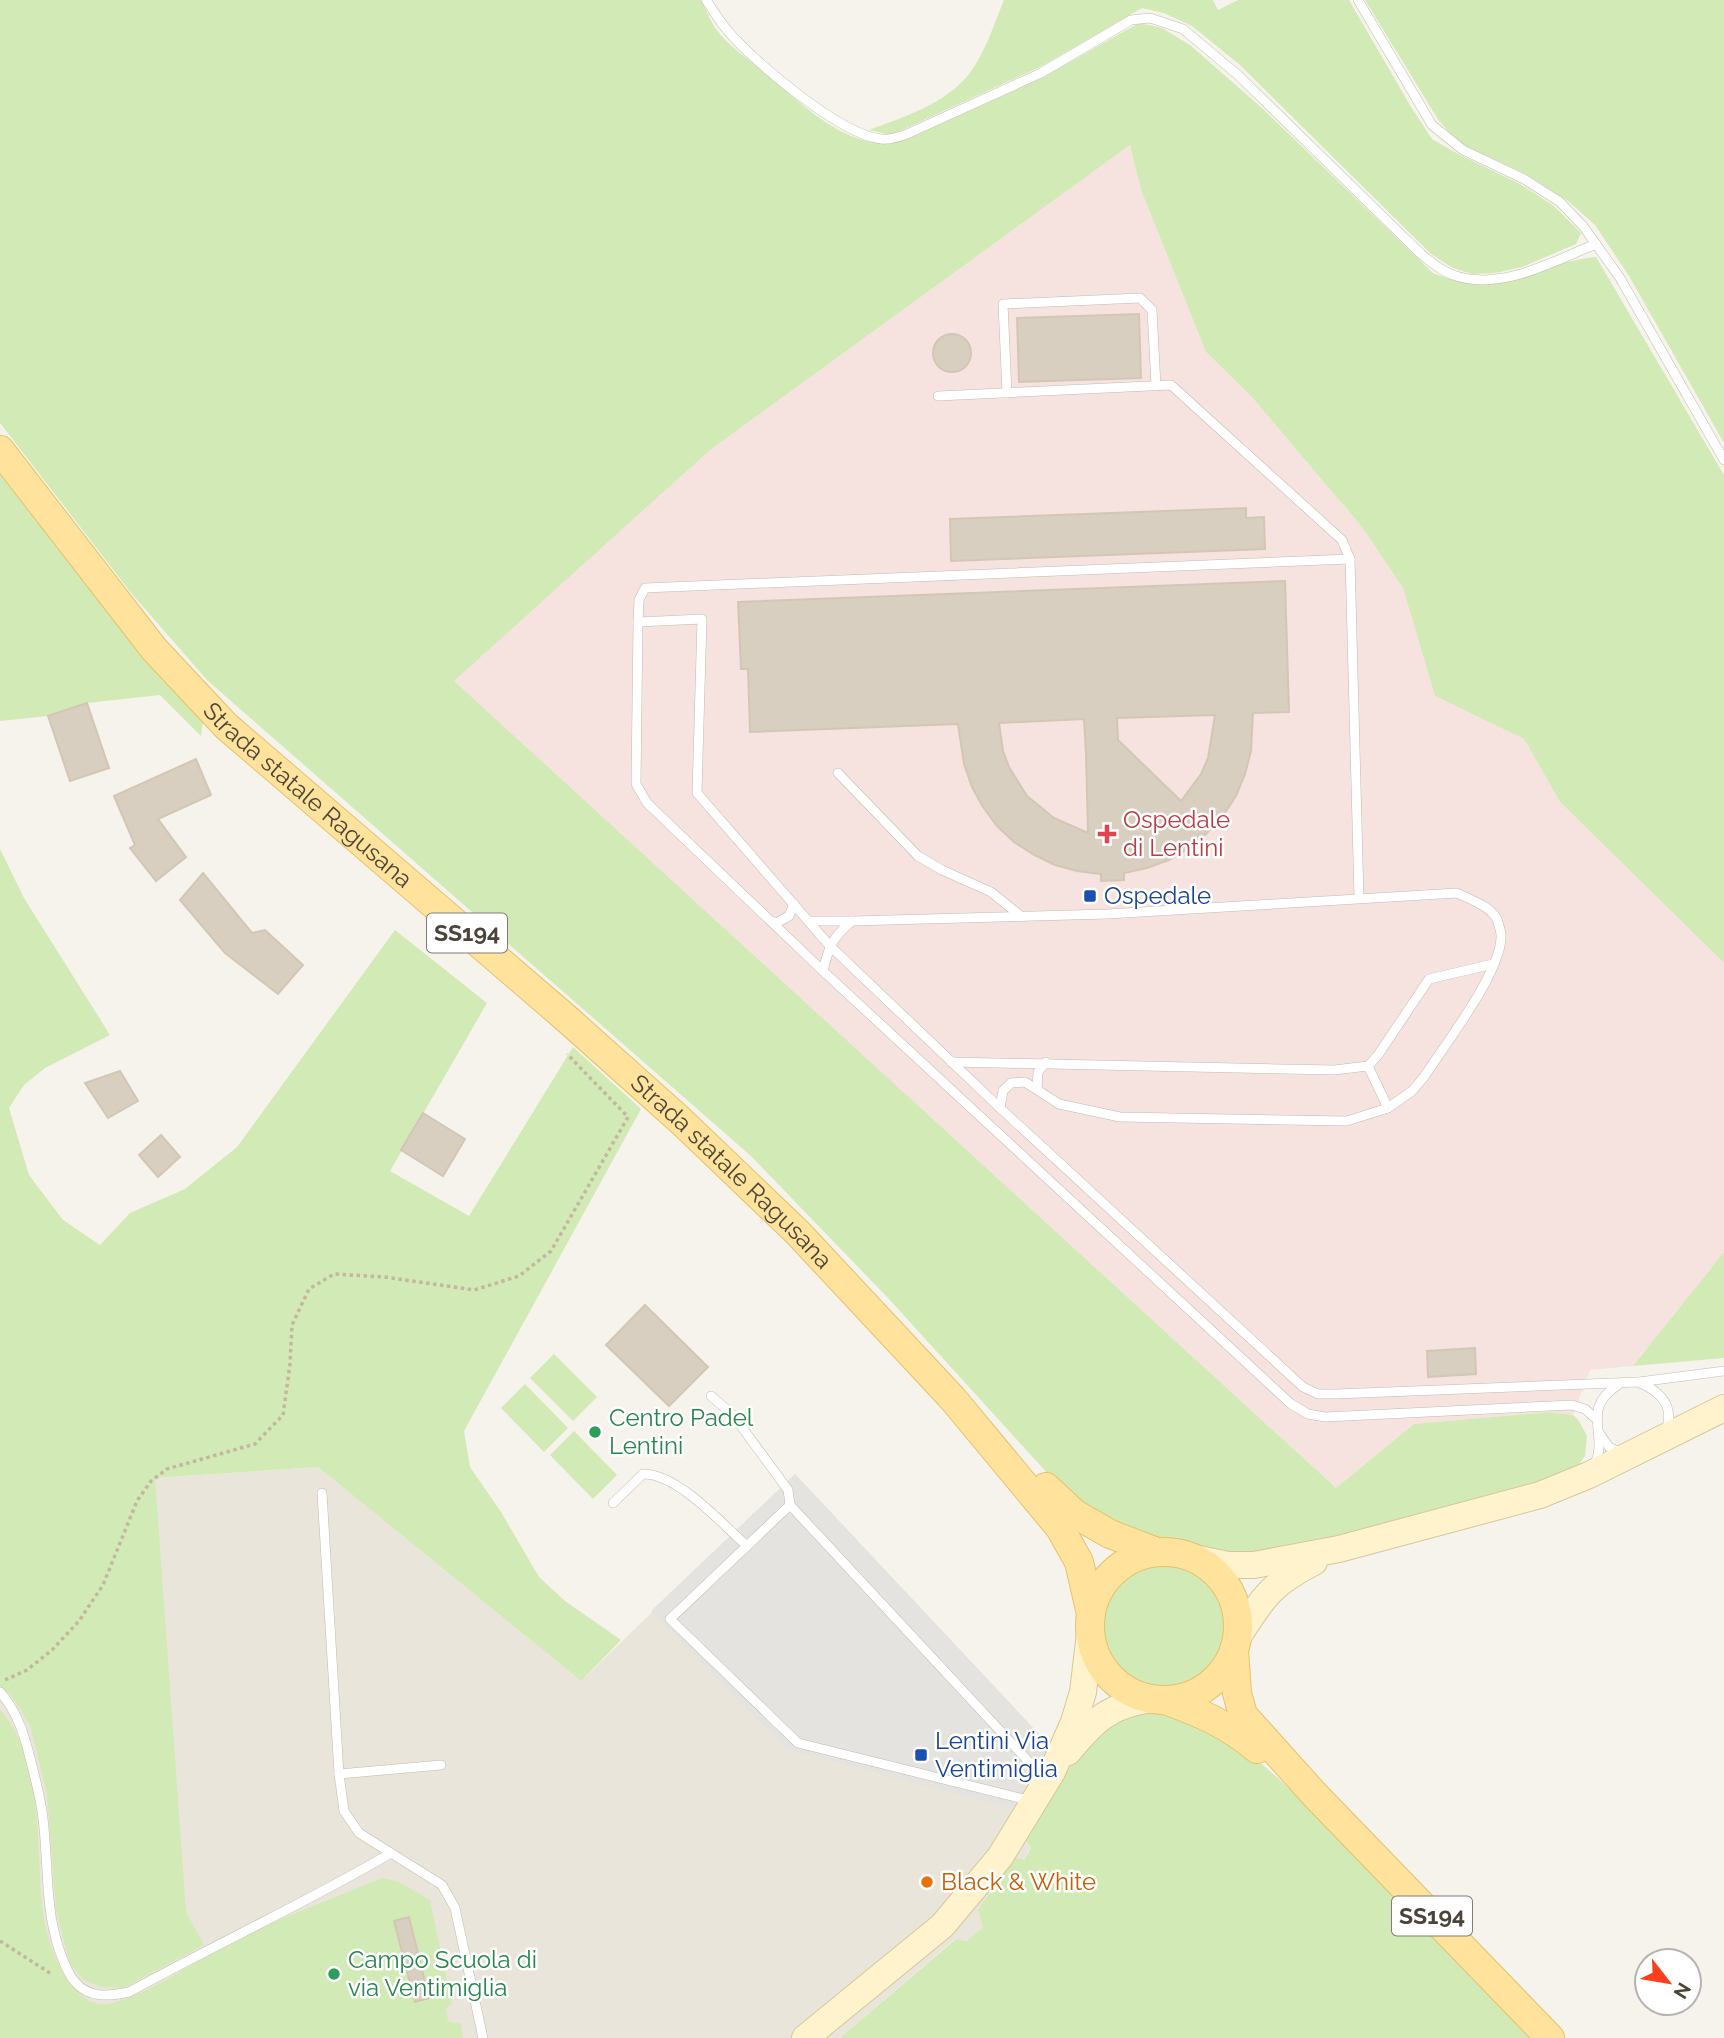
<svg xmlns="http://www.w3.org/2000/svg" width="1724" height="2038" viewBox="0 0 1724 2038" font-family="Raleway,sans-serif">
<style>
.residential{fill:#eae5da}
.medical{fill:#f6e3e0}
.green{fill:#d2eab5}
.parking{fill:#e5e3e0}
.building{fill:#d8cfc1;stroke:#d3c7b4;stroke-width:2;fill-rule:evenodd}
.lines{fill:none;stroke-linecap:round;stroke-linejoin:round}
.lane-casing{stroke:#c2bbae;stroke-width:10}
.secondary-casing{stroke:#d6c79b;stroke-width:28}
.primary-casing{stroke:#e6c16a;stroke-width:30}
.path{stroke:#c4b79f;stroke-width:3.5;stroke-dasharray:3.5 3.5;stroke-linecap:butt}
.lane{stroke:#fff;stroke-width:9}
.secondary{stroke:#fff3cd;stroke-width:26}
.primary{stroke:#ffe39c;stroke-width:28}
.health-dot{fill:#e0444e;stroke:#fff;stroke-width:2.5}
.transit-dot{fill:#1a4fb4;stroke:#fff;stroke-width:2.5}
.leisure-dot{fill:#2e9e5b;stroke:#fff;stroke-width:2.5}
.food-dot{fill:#e8710a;stroke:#fff;stroke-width:2.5}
.labels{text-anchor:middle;stroke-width:5;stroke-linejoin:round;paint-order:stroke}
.shield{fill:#fff;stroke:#817c74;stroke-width:2}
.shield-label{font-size:23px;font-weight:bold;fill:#4b4439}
.street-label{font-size:24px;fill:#4b4439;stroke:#fff}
.health-label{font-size:24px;fill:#be3a42;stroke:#fff;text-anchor:start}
.transit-label{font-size:24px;fill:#164399;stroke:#fff;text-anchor:start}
.leisure-label{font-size:24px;fill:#27864d;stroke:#fff;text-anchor:start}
.food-label{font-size:24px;fill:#c56008;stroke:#fff;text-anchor:start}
</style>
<rect width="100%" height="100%" fill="#f6f3ec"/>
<!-- residential -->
<polygon class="residential" points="318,1467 581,1681 795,1474 1070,1767 1051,1797 1031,1847 1023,1861 1015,1857 983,1927 967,1941 955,1939 840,2038 0,2038 0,1489"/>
<!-- medical -->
<polygon class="medical" points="1130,145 1141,190 1206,352 1251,396 1362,527 1403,588 1435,696 1524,739 1560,802 1724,963 1724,1252 1633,1366 1590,1370 1573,1415 1550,1412 1414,1424 1336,1488 453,681 710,450"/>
<!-- green -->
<g class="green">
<path d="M0 0H701C707 10 711 24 719 33 731 48 750 60 764 72 805 106 851 157 908 139L1042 78 1139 23 1162 28 1190 45 1262 108 1433 273C1506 303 1530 263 1596 257L1724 475V963L1560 802 1524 739 1435 696 1403 588 1362 527 1251 396 1206 352 1141 190 1130 145 710 450 454 681 1336 1488 1414 1424 1550 1412 1573 1415 1579 1421 1587 1436 1585 1456 1575 1470 1554 1481 1255 1559 1149 1540 1069 1497 889 1299 751 1156 207 680 132 594 0 423Z"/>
<path d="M1004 0H1213L1218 10 1238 0H1349L1411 107 1432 139 1458 154 1520 184 1554 206 1581 233 1576 244 1522 267 1495 273 1472 274 1453 268 1431 254 1240 65 1192 26 1164 13 1142 8 1040 67 891 135 869 130C904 117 945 104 969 74 985 53 994 24 1004 0Z"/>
<polygon points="1365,0 1724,0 1724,443 1629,276 1595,225 1568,201 1526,174 1459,143 1439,121"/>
<polygon points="0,473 147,662 203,722 201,736 160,695 87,703 48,716 0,721"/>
<polygon points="0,849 24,898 110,1035 45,1068 24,1085 9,1108 29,1175 63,1220 100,1245 130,1213 185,1189 237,1147 395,930 487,1003 390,1171 469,1216 573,1047 641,1109 464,1431 470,1467 501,1512 539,1577 565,1601 621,1640 581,1681 318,1467 155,1478 186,1912 204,1945 123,1988 101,1987 84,1980 70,1964 56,1910 47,1794 30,1725 11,1695 0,1686"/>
<polygon points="1724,1252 1724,1358 1633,1366"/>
<polygon points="554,1354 597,1397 573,1421 530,1378"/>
<polygon points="525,1384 568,1428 544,1452 501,1408"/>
<polygon points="574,1431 617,1475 593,1499 550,1455"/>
<circle cx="1164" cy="1625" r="62"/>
<path d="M0 1709C22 1735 30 1768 35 1802 40 1838 38 1876 43 1913 47 1944 71 2014 113 2003 159 1990 197 1958 240 1937 286 1916 334 1898 382 1878L399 1882 430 1900 452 2004 446 2008 448 2021 461 2024 463 2038H0Z"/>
<path d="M1148 1712 1173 1715 1241 1746 1280 1780 1375 1874 1534 2038H840L956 1939 967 1941 983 1927 978 1910 1015 1857 1024 1860 1031 1848 1026 1839C1044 1809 1085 1732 1116 1718 1125 1714 1138 1714 1148 1712Z"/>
</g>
<!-- parking -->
<polygon class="parking" points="795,1474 1051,1747 1012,1809 786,1749 651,1611"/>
<!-- building -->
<g class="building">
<polygon points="1139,314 1141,378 1019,382 1017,318"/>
<circle cx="952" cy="353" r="19"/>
<polygon points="1246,508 1246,518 1264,517 1265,549 951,561 950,519"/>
<path d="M1285 581 1289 712 1253 713 1251 751 1245 774 1236 796 1223 816 1207 833 1189 848 1169 860 1147 868 1124 873V880L1101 881V874L1077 871 1055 865 1034 855 1014 842 997 826 983 807 972 787 964 764 958 724 750 732 748 669H741L738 602ZM1215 715 1208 758 1201 774 1181 801 1118 740 1117 718ZM1084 719 1086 754 1088 833 1054 818 1027 796 1009 767 1003 751 999 723Z"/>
<polygon points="87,703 109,768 70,781 48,716"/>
<polygon points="196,759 211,795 158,819 186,857 156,881 130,848 135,845 114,796"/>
<polygon points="203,873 252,933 265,930 303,965 278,994 225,953 180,900"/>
<polygon points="120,1071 138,1101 108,1118 85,1083"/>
<polygon points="423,1113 465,1139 443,1176 401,1150"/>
<polygon points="161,1135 180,1157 158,1177 139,1155"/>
<polygon points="645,1305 708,1367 669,1406 606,1345"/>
<polygon points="1475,1348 1476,1374 1428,1377 1427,1351"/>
<polygon points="409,1917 429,1998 415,2002 394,1921"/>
</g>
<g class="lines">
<!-- lane casing -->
<g class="lane-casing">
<g id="lane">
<path d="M706 0C713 10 719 21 728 31 754 62 841 135 881 139 890 140 898 137 907 134L1041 73 1131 20 1150 18 1183 29 1238 75 1421 254C1431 262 1441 271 1453 275 1501 292 1553 261 1596 244"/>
<polyline points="1358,0 1432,125 1463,150 1524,179 1560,202 1583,226 1620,278 1724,460"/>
<polyline points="1007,393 1003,304 1140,298 1152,310 1156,386"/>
<polyline points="938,396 1171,385 1342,540 1350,559 1359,898"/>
<polyline points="1350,559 645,588 639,600 638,622 636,784 647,803 823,971 1291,1404 1308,1414 1325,1417 1572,1405 1585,1409 1595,1418"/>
<path d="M638 622 702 619 697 793 829 945 1000 1108 1303 1387 1318 1394H1336L1638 1382C1660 1391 1675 1405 1666 1431"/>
<polyline points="838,773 918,856 942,870 991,892 1022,917"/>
<polyline points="809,921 852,921"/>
<polyline points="772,922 778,922 789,916 794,904"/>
<path d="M823 971C829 946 832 938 852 921L1108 914 1457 893C1469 899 1490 906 1497 919 1498 923 1501 931 1501 935 1503 970 1444 1046 1424 1077L1412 1091 1388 1108 1347 1121 1120 1117 1059 1104 1025 1082 1011 1083 1003 1091 1000 1108"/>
<polyline points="951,1062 1334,1070 1368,1066 1378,1055 1429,979 1493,964"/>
<polyline points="1368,1066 1388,1108"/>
<polyline points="1037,1089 1038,1072 1046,1062"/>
<polyline points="1639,1382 1724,1371"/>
<polyline points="711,1396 733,1415 788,1490 790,1505"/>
<polyline points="1599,1433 1609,1447 1622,1453"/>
<path d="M1594 1466C1610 1434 1579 1410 1618 1385"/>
<polyline points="322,1493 339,1774 344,1811 359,1833 442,1885 455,1908 483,2038"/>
<path d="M613 1503 643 1474C678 1474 720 1522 747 1546"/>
<path d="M0 1692C16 1710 23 1731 29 1754 34 1773 39 1792 42 1811 49 1857 44 1905 59 1949 63 1960 67 1973 75 1982 89 1999 110 1996 129 1992 216 1944 306 1903 391 1853"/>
<polyline points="339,1774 441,1765"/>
<polyline points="1032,1801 798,1743 670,1619 790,1505 1045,1779"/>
</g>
</g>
<!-- secondary casing -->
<g class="secondary-casing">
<g id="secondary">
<polyline points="1194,1558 1228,1565 1254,1565 1339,1549 1540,1495 1589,1475 1724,1408"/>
<path d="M1237 1638C1263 1598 1270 1584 1314 1562"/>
<path d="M1068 1752C1095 1719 1110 1705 1152 1699"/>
<polyline points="805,2038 942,1926 1000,1857 1052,1772 1074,1722 1083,1692 1090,1633"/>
</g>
</g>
<!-- primary casing -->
<g class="primary-casing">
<g id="primary">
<path id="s1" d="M0 450 154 649 226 726 567 1019 681 1121 798 1233 953 1399 1060 1528 1079 1562 1091 1614"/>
<polyline points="1046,1487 1075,1514 1110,1534 1157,1552"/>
<circle cx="1164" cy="1626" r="74"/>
<polyline points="1234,1650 1237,1693 1243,1715 1314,1794 1550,2038"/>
<path d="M1165 1700C1201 1713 1227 1724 1257 1749"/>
</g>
</g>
<!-- path -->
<g class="path">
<polyline points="5,1680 27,1670 52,1650 79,1621 103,1585 137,1501 151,1481 167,1469 255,1444 283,1415 290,1364 292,1325 309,1289 334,1274 384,1277 474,1290 519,1276 551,1251 628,1117 567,1054"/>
<polyline points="0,1941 53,1975"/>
</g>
<!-- lane -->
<use href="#lane" class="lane"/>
<!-- secondary -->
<use href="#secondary" class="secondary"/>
<!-- primary -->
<use href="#primary" class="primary"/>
</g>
<!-- markers -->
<path class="health-dot" d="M1103.5 823.5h7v7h7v7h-7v7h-7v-7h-7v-7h7z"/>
<g class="transit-dot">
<rect x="1083" y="889" width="14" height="14" rx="3.5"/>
<rect x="914" y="1748" width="14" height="14" rx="3.5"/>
</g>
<g class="leisure-dot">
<circle cx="595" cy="1432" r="7"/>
<circle cx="334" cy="1974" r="7"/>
</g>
<circle class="food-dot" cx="927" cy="1882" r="7"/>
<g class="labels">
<!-- shield labels -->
<g class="shield">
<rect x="427" y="913.5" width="80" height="39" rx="5"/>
<rect x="1392" y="1896.5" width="80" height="39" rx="5"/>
</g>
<g class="shield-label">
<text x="467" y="941">SS194</text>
<text x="1432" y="1924">SS194</text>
</g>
<!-- street labels -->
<g class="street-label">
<text dy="8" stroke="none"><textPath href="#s1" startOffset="464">Strada statale Ragusana</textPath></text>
<text dy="8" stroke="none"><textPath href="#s1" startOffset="1031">Strada statale Ragusana</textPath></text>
</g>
<!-- health labels -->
<g class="health-label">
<text x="1123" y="828">Ospedale<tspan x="1123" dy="28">di Lentini</tspan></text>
</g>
<!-- transit labels -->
<g class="transit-label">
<text x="1104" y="904">Ospedale</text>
<text x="935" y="1749">Lentini Via<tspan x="935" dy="28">Ventimiglia</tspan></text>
</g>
<!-- leisure labels -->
<g class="leisure-label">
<text x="609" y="1426">Centro Padel<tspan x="609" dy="28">Lentini</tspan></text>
<text x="348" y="1968">Campo Scuola di<tspan x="348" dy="28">via Ventimiglia</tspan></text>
</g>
<!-- food labels -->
<g class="food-label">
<text x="941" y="1890">Black &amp; White</text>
</g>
</g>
<!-- north arrow -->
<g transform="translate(1668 1982) rotate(121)"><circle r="33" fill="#ffffff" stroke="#b7b4b0" stroke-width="2"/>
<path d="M0-5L12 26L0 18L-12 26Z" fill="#fc3f1d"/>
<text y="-10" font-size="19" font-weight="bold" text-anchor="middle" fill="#4b4439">N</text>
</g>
</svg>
